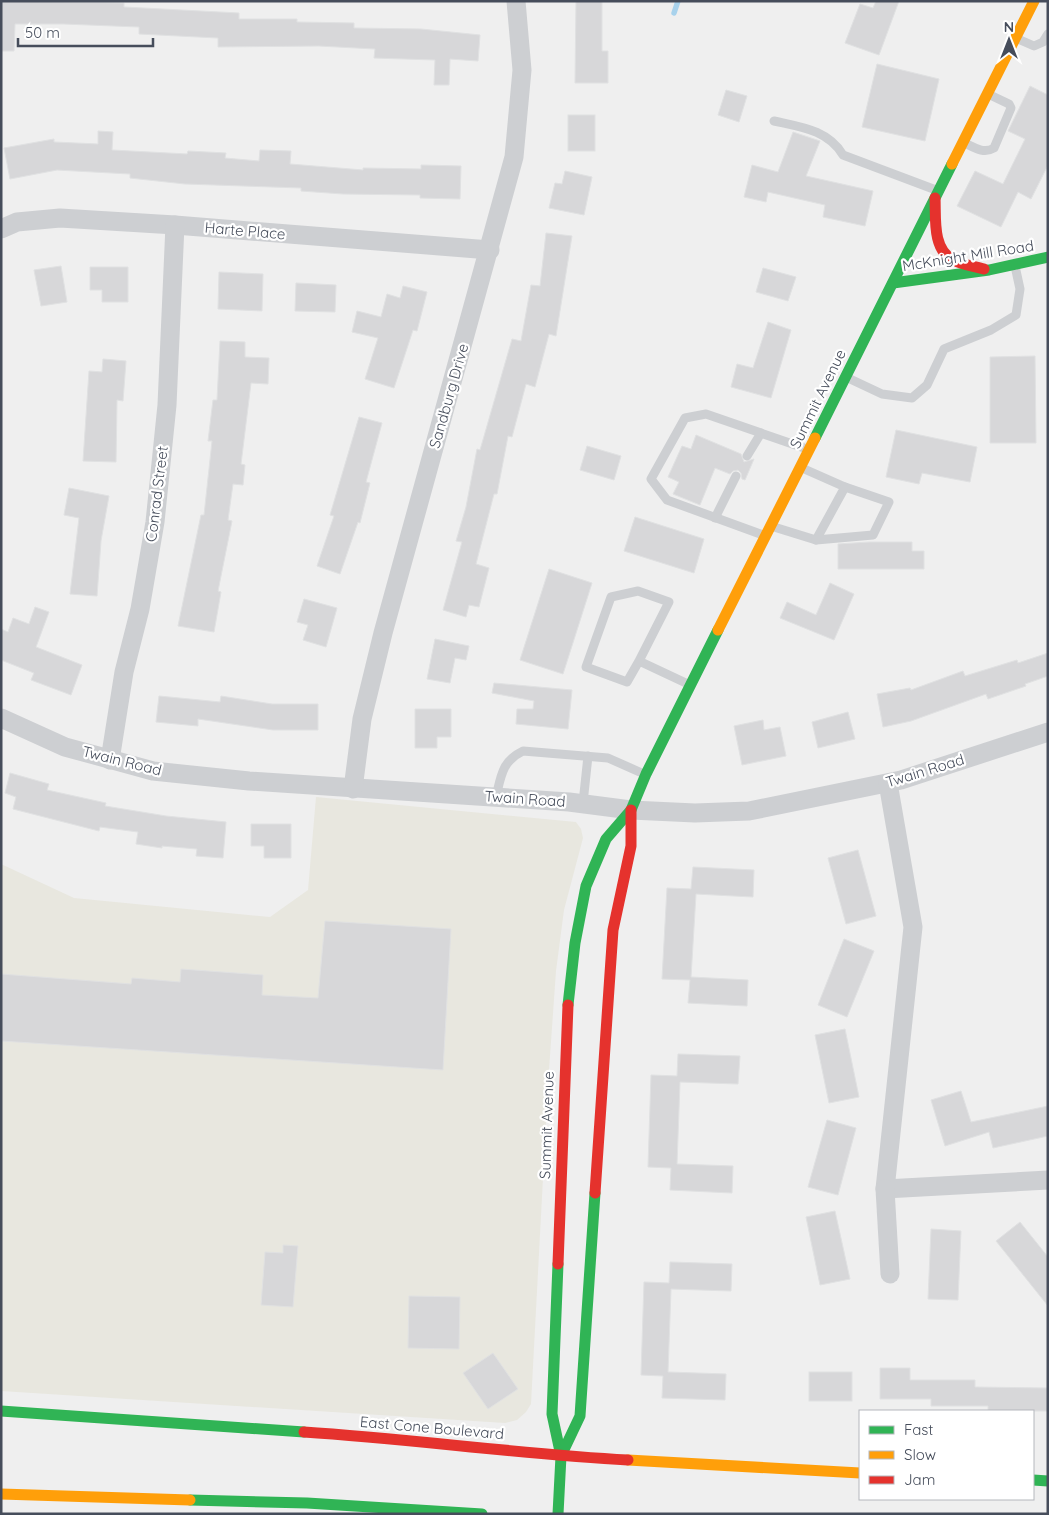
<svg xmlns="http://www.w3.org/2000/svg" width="1049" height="1515" viewBox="0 0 1049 1515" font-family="Quicksand,sans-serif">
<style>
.commercial{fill:#e8e7df}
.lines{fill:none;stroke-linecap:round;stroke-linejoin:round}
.stream{stroke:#a8d2ec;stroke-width:5.5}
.building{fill:#d7d7d9;stroke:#e0e1e2}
.lane{stroke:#cdcfd2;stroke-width:9}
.street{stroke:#cdcfd2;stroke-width:19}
.fast{stroke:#30b455;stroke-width:11}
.slow{stroke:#ff9f0a;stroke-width:11}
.jam{stroke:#e5322d;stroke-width:11}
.labels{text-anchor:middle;stroke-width:4.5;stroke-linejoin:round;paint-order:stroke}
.street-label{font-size:15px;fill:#464d5b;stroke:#fff}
</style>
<rect width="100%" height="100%" fill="#efefef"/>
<!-- commercial -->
<polygon class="commercial" points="316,797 576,822 581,829 583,838 564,910 556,971 548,1084 531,1404 526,1412 517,1420 505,1423 1,1391 1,864 74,898 270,917 308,890"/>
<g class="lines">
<!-- stream -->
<polyline class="stream" points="674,13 678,1"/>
</g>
<!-- building -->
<g class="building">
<polygon points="1,1 124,3 124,7 239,13 239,19 297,19 297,22 354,23 354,28 421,29 480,35 478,61 450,59 449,85 434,85 435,60 374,58 375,49 319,46 218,47 218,38 139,34 139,27 64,24 15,24 14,51 1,51"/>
<polygon points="576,1 602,1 602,51 608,51 608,83 575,83"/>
<polygon points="876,1 899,1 879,55 845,43 860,4 873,8"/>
<polygon points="877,64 939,79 925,141 862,127"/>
<polygon points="1030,86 1048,95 1048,165 1031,199 1018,192 1001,227 957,206 975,171 1003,184 1025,139 1008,131"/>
<polygon points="726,90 747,96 739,122 718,115"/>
<rect x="568" y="115" width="27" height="36"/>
<polygon points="98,131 113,132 112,150 187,154 188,151 226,153 225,158 259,161 260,150 291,151 290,164 363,170 363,168 421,169 421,165 461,166 460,199 420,198 420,195 343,194 301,191 301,188 185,184 130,178 130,174 57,170 10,179 4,148 54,139 54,142 98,144"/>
<polygon points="793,132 820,141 806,176 873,191 865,226 823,217 825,205 768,192 766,202 744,197 752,165 778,172"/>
<polygon points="565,171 592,177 584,215 549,208 555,183 562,184"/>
<polygon points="546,233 572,236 556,336 549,334 535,387 526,384 512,437 508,436 497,494 494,494 476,564 489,568 479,607 469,605 466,617 443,610 462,542 456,541 466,507 477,449 480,450 512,339 521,341 531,285 540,286"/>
<polygon points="61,266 67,302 41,306 34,270"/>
<polygon points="90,267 128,267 128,302 102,302 102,290 90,290"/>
<polygon points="763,268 796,277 788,301 756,292"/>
<polygon points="219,272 263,274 262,311 218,309"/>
<polygon points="296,283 336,285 335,312 295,311"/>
<polygon points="403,286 427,292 417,331 413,330 394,388 365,379 378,338 352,332 357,311 381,317 387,294 400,298"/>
<polygon points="768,322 791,330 771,398 731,387 737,364 753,368"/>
<polygon points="220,341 245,342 245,357 269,358 268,384 251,383 241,464 245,465 243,485 233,484 228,520 232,521 218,591 221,592 214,632 178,626 201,515 204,515 212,441 208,441 213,400 217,400"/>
<polygon points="1035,356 1036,443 990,443 990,357"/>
<polygon points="103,359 126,361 123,401 117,400 116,462 83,461 89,371 102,372"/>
<polygon points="359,417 382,423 366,482 370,483 360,523 358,522 340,574 317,566 334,516 330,515"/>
<polygon points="896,430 977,447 970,482 922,473 919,484 886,477"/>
<polygon points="696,435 741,454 744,462 754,459 745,480 742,479 741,473 738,470 733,471 730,474 715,468 700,505 673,494 679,482 668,477 682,446 691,449"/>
<polygon points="587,446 621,456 614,480 580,470"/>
<polygon points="69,488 109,496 101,541 97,596 70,594 79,518 64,515"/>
<polygon points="635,517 704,539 694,573 624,551"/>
<polygon points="870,542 912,542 912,551 924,551 924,569 838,569 838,544"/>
<polygon points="549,569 592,583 563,674 520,660"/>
<polygon points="830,583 854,594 834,640 780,618 787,602 816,615"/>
<polygon points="304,599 337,608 326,647 303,640 308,625 297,622"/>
<polygon points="35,607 49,612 36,647 82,665 71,695 31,680 34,673 1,660 1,629 8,632 13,618 29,624"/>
<polygon points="435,639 469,646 466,660 455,658 450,683 427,679"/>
<polygon points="1048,653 1048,676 1025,684 1026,686 988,699 986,694 911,721 883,727 877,694 910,688 911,690 963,671 965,676 1017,660 1018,663"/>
<polygon points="494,683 572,690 568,729 516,724 517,709 533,709 534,701 492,693"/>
<polygon points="159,696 220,702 221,696 272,704 318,704 318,730 273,730 198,719 198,726 156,722"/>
<polygon points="415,709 451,709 451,737 437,737 437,748 415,748"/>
<polygon points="848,712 855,739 818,748 812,722"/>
<polygon points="763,720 764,730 780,727 786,756 742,765 734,726"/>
<polygon points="10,773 49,784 47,790 106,803 105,806 166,816 226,822 223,858 196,856 197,849 162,846 162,848 136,844 138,832 100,827 99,831 13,809 16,797 5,793"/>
<polygon points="251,824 291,824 291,858 264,858 264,846 251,846"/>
<polygon points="858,850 876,916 846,924 828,858"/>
<polygon points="693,867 754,870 753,897 696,894 691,977 748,980 747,1006 688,1003 690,980 662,979 667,888 691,889"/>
<polygon points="325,921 451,929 443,1070 1,1041 1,974 131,984 132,978 180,982 181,969 263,975 262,995 318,998"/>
<polygon points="844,939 874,951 847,1017 818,1005"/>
<polygon points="845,1029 859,1097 829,1103 815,1035"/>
<polygon points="678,1054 740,1056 738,1084 680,1082 677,1164 733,1166 732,1193 670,1190 671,1168 648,1167 651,1075 677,1076"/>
<polygon points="961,1091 971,1122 1048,1106 1048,1136 993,1148 989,1132 945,1146 931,1100"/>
<polygon points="827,1120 856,1128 838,1195 808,1187"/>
<polygon points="835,1211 850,1279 820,1285 806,1217"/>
<polygon points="1020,1222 1048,1257 1048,1306 996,1241"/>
<polygon points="931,1229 961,1231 958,1300 928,1299"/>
<polygon points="283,1245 298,1246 293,1307 261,1305 265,1252 283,1253"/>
<polygon points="670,1262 732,1264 731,1291 671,1289 668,1372 726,1374 725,1400 662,1398 663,1376 641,1375 644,1282 669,1283"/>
<polygon points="409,1296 460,1297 459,1349 408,1348"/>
<polygon points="493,1353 518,1389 488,1409 463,1373"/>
<polygon points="880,1368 910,1368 910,1380 975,1380 975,1387 1048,1388 1048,1411 988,1411 988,1406 931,1406 931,1399 880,1399"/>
<rect x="809" y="1372" width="43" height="29"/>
</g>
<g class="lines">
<!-- lane -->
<g class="lane">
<polyline points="1018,39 1034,46 1043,42 1048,34"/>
<path d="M774 121C801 127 828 130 843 155L936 190"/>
<path d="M965 143C975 148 984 154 994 148L1011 108 1009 104 988 94"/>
<polyline points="848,378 882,394 912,398 927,385 944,349 991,330 1016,315 1020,289 1015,266"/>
<polyline points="747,456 761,433"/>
<polyline points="715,518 736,476"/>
<polyline points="774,527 816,540 845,487 802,468"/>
<polyline points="763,535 667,500 651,479 685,418 706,414 807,449"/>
<polyline points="816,540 873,535 889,502 845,487"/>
<polyline points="639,661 669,602 638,591 611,597 586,667 627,682 639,661 688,684"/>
<path d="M496 797C501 776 502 761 523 751L608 758 644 774"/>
<polyline points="583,803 588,756"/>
</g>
<!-- street -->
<g class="street">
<polyline points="1,229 17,222 60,218 175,225 490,250"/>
<polyline points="1,718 65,747 153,771 249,781 569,802 631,810 695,813 749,811 901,780 1048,732"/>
<polyline points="110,760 124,672 140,609 155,522 167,405 175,225"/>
<polyline points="888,783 913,927 885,1189 1048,1180"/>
<polyline points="353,789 362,719 383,633 514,157 522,70 516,1"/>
<polyline points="885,1189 890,1274"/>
</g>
<!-- fast -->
<g class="fast">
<polyline points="893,283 989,270 1048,257"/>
<polyline points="815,438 952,164"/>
<polyline points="568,1005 575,943 586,886 606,839 631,810 646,774 718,630"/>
<polyline points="558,1264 552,1414 561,1456 558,1514"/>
<polyline points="1,1411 304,1432"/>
<polyline points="561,1456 580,1416 595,1193"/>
<polyline points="1033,1480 1048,1481"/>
<polyline points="190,1500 307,1503 482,1514"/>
</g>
<!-- slow -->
<g class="slow">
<polyline points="952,164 1034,1"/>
<polyline points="718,630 815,438"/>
<polyline points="628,1460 860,1473"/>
<polyline points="1,1494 190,1500"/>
</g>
<!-- jam -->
<g class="jam">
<path d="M935 198C936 218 932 249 953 260 962 265 974 266 984 269"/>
<polyline points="595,1193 613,930 631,846 631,810"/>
<polyline points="558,1264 568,1005"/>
<path d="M304 1432C412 1439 520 1454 628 1460"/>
</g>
</g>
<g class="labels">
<!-- street labels -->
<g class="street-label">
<text transform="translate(245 231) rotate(5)" y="5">Harte Place</text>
<text transform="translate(968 256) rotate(-9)" y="5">McKnight Mill Road</text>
<text transform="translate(449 396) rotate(-74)" y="5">Sandburg Drive</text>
<text transform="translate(818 399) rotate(-64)" y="5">Summit Avenue</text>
<text transform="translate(157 494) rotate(-83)" y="5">Conrad Street</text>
<text transform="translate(122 761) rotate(14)" y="5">Twain Road</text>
<text transform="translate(925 771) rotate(-17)" y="5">Twain Road</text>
<text transform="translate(525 799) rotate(4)" y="5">Twain Road</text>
<text transform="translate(547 1125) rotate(-88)" y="5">Summit Avenue</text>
<text transform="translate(432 1428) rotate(5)" y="5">East Cone Boulevard</text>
</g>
</g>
<!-- border -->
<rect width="1049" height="1515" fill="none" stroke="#464d5b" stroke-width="5"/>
<!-- legend -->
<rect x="859" y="1410" width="175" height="90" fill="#ffffff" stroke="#b5b8bd"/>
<rect x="869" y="1426" width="25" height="8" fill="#30b455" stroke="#b5b8bd"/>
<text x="904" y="1435" font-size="15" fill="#464d5b">Fast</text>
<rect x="869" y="1451" width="25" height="8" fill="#ff9f0a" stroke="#b5b8bd"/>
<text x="904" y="1460" font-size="15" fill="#464d5b">Slow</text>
<rect x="869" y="1476" width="25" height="8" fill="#e5322d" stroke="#b5b8bd"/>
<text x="904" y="1485" font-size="15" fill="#464d5b">Jam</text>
<!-- north arrow -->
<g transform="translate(1009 40)" stroke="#ffffff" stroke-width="4" paint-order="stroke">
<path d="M0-4L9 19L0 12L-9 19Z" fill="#464d5b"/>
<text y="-8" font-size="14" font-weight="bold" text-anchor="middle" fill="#464d5b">N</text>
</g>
<!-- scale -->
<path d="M18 38v8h135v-8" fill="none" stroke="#464d5b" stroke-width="2.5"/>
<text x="25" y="38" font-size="15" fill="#464d5b" stroke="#ffffff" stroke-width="4" paint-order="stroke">50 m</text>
</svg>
